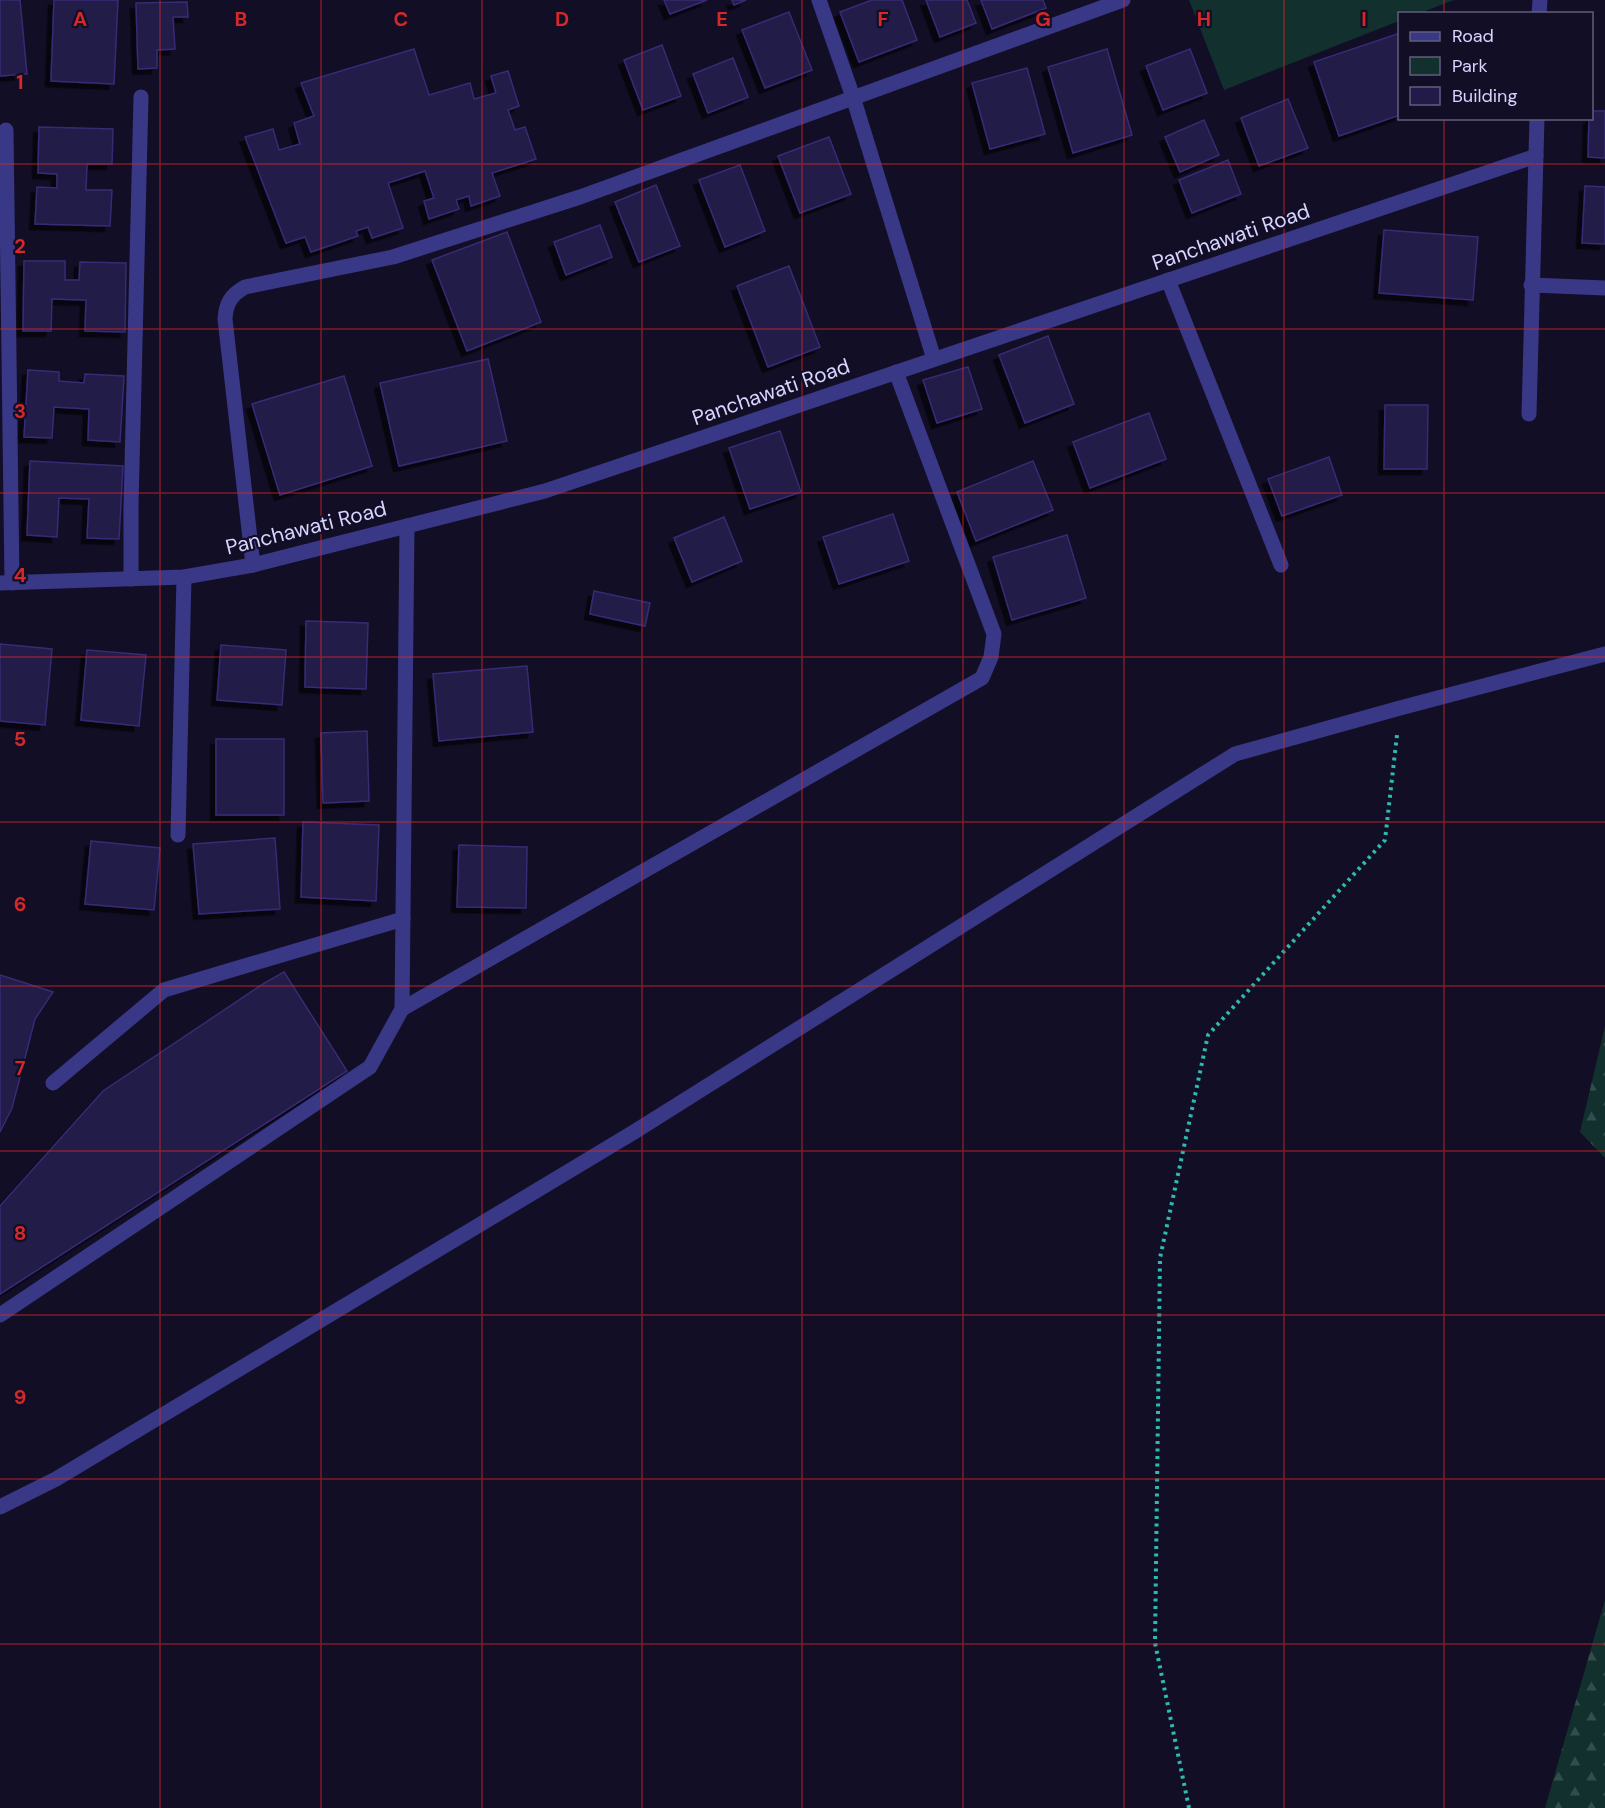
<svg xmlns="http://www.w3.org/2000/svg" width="1605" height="1808" viewBox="0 0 1605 1808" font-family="'DM Sans',sans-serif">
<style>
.green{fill:#11302e}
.forest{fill:url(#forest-firs)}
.building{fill:#221a48;stroke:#382b74;stroke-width:1.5;filter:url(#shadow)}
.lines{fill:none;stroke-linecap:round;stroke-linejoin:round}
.path{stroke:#2cbbae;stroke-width:4;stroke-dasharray:3 4.5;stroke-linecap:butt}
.lane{stroke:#393886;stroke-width:15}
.street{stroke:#393886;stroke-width:15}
.grid{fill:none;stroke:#d62828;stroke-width:1.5;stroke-opacity:0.55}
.labels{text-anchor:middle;stroke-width:4.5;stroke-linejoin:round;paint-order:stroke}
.street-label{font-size:21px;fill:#d7d4ff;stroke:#120e26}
.grid-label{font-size:20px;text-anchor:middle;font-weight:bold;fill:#d62828;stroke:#120e26;stroke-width:4.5;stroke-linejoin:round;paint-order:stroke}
</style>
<defs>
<pattern id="forest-firs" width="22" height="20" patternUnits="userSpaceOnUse" patternTransform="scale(1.5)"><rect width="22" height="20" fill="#11302e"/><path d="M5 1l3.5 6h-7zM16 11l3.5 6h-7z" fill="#334d4d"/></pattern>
<filter id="shadow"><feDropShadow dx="-5.5" dy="5.5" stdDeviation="0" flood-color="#0009"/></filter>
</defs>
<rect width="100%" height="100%" fill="#120e26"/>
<!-- green -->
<polygon class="green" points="1189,0 1454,0 1420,13 1400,14 1399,21 1224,90"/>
<!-- forest -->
<g class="forest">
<polygon points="1605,1026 1605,1158 1580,1132"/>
<polygon points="1605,1600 1605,1808 1545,1808"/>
</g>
<!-- building -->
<g class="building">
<polygon points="0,0 20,0 27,74 0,76"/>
<polygon points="54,0 118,0 114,84 51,81"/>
<polygon points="664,0 707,0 670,14"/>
<polygon points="732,0 746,0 734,5"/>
<polygon points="872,0 902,0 917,40 859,62 840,12"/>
<polygon points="926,0 967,0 976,23 940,37"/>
<polygon points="981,0 1043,0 1046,8 992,29"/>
<polygon points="187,2 188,17 173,17 175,49 157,50 157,68 138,69 136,3"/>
<polygon points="789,12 812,70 765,88 742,30"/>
<polygon points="1400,33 1400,115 1339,136 1314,62"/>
<polygon points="662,45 681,96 643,110 624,60"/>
<polygon points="414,49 429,95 470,83 474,99 496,93 491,76 508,71 519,106 508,110 515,130 525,127 536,159 492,173 500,196 471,206 469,196 456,200 459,209 429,219 424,201 434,198 425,171 388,183 403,228 372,238 368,227 356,231 358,236 311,252 305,237 286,243 245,137 273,129 279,150 300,144 294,123 314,116 301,83"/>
<polygon points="1107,49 1132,135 1073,153 1048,67"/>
<polygon points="1190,49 1207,93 1163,110 1146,66"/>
<polygon points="733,58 748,97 708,113 693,74"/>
<polygon points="1027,68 1045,134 990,149 972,83"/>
<polygon points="1288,99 1308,148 1259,166 1241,118"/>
<polygon points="1592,111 1605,111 1605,158 1588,157 1589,118 1592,118"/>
<polygon points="1204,120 1219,155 1180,172 1165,137"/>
<polygon points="39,127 113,129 112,164 87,164 86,190 112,190 110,226 35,224 37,187 57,188 57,174 38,173"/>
<polygon points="829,137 851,194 800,213 778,156"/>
<polygon points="1228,160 1241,194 1192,213 1179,180"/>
<polygon points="740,165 765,231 725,247 699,180"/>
<polygon points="656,185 680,246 639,262 615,202"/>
<polygon points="1585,186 1605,187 1605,244 1582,243"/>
<polygon points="600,225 612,257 566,275 554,242"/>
<polygon points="1384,230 1478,237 1473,300 1379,293"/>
<polygon points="507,232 541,322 467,351 432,260"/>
<polygon points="24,261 65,261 65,280 79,280 80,262 126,263 125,332 85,331 86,300 52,299 51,331 23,331"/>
<polygon points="789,266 820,347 768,367 737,286"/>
<polygon points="1048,336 1074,404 1025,423 999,355"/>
<polygon points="488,359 507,441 399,466 380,383"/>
<polygon points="968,367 982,409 937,423 923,380"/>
<polygon points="28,370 59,372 59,381 84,383 85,374 124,376 120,442 88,440 89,409 54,407 52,438 24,437"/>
<polygon points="344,376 372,466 280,495 252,404"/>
<polygon points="1385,405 1428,405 1427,469 1384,469"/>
<polygon points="1149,413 1166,459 1090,488 1073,442"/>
<polygon points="780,431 801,492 750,509 729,448"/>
<polygon points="1329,457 1342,495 1282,516 1268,479"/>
<polygon points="30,461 123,466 119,539 87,538 89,499 59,498 57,537 27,535"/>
<polygon points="1033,461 1053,510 976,541 957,492"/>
<polygon points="893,514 909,561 839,584 823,537"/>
<polygon points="724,517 742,561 692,582 674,538"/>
<polygon points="1067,535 1086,598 1012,620 993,557"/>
<polygon points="594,591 650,603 645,626 590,614"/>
<polygon points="306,621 368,623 366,689 305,687"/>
<polygon points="0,644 52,649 45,725 0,721"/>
<polygon points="221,645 286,650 282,705 217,700"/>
<polygon points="87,650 146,655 139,726 81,720"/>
<polygon points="527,666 533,732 439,741 433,674"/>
<polygon points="367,731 369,801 323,803 321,733"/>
<rect x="216" y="739" width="68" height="76"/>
<polygon points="303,822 379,825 376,901 301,897"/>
<polygon points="275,838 280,909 199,914 193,844"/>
<polygon points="91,841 160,848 154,910 85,904"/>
<polygon points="459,845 527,847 526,908 457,907"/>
<polygon points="284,972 347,1071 0,1294 0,1206 103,1091 263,984"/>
<polygon points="0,975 53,992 35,1019 12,1108 0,1132"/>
</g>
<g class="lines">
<!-- path -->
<polyline class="path" points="1189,1808 1155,1643 1160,1258 1208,1035 1385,840 1397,735"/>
<!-- lane -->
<g class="lane">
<polyline points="819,0 853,97 934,359"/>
<polyline points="1539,14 1540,0"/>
<polyline points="6,130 12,583"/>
<polyline points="1168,280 1281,565"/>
<polyline points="1531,285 1605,288"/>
<polyline points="1529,414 1537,118"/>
<path d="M253 565 225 319C226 303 231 295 245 287L393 257 580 197 1123 0"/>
<polyline points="402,1009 982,678 991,657 994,634 896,372"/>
<polyline points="53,1083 164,990 403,919"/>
<polyline points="0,1315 370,1067 402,1009 407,526 545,491 1536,156"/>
<polyline points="0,1507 56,1479 634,1132 1235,754 1400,708 1605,654"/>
</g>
<!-- street -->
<g class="street">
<polyline points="131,579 131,506 141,97"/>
<polyline points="0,583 184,577 253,565 407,526"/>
<polyline points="178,835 184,577"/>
</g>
</g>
<!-- grid -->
<path class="grid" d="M160 0V1808M321 0V1808M482 0V1808M642 0V1808M802 0V1808M963 0V1808M1124 0V1808M1284 0V1808M1444 0V14M1444 118V1808M0 164H1605M0 329H1605M0 493H1605M0 657H1605M0 822H1605M0 986H1605M0 1151H1605M0 1315H1605M0 1479H1605M0 1644H1605"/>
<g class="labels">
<!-- street labels -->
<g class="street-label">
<text transform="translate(1231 237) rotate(-19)" y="7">Panchawati Road</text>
<text transform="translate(771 392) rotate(-19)" y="7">Panchawati Road</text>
<text transform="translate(306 528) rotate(-14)" y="7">Panchawati Road</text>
</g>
</g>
<g class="grid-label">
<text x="80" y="26">A</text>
<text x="241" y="26">B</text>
<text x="401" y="26">C</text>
<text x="562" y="26">D</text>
<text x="722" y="26">E</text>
<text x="883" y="26">F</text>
<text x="1043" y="26">G</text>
<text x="1204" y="26">H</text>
<text x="1364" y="26">I</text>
<text x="20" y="89">1</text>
<text x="20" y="253">2</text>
<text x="20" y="418">3</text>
<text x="20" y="582">4</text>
<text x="20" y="746">5</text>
<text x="20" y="911">6</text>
<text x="20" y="1075">7</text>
<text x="20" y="1240">8</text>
<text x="20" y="1404">9</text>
</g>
<!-- legend -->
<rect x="1398" y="12" width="195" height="108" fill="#120e26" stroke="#615d7d" stroke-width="1.5"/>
<rect x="1410" y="32" width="30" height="9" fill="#393886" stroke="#615d7d" stroke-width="1.5"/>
<text x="1452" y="42" font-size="18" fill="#d7d4ff">Road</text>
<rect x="1410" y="57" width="30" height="18" fill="#11302e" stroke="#615d7d" stroke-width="1.5"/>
<text x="1452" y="72" font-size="18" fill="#d7d4ff">Park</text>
<rect x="1410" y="87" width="30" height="18" fill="#221a48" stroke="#615d7d" stroke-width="1.5"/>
<text x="1452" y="102" font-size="18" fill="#d7d4ff">Building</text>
</svg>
